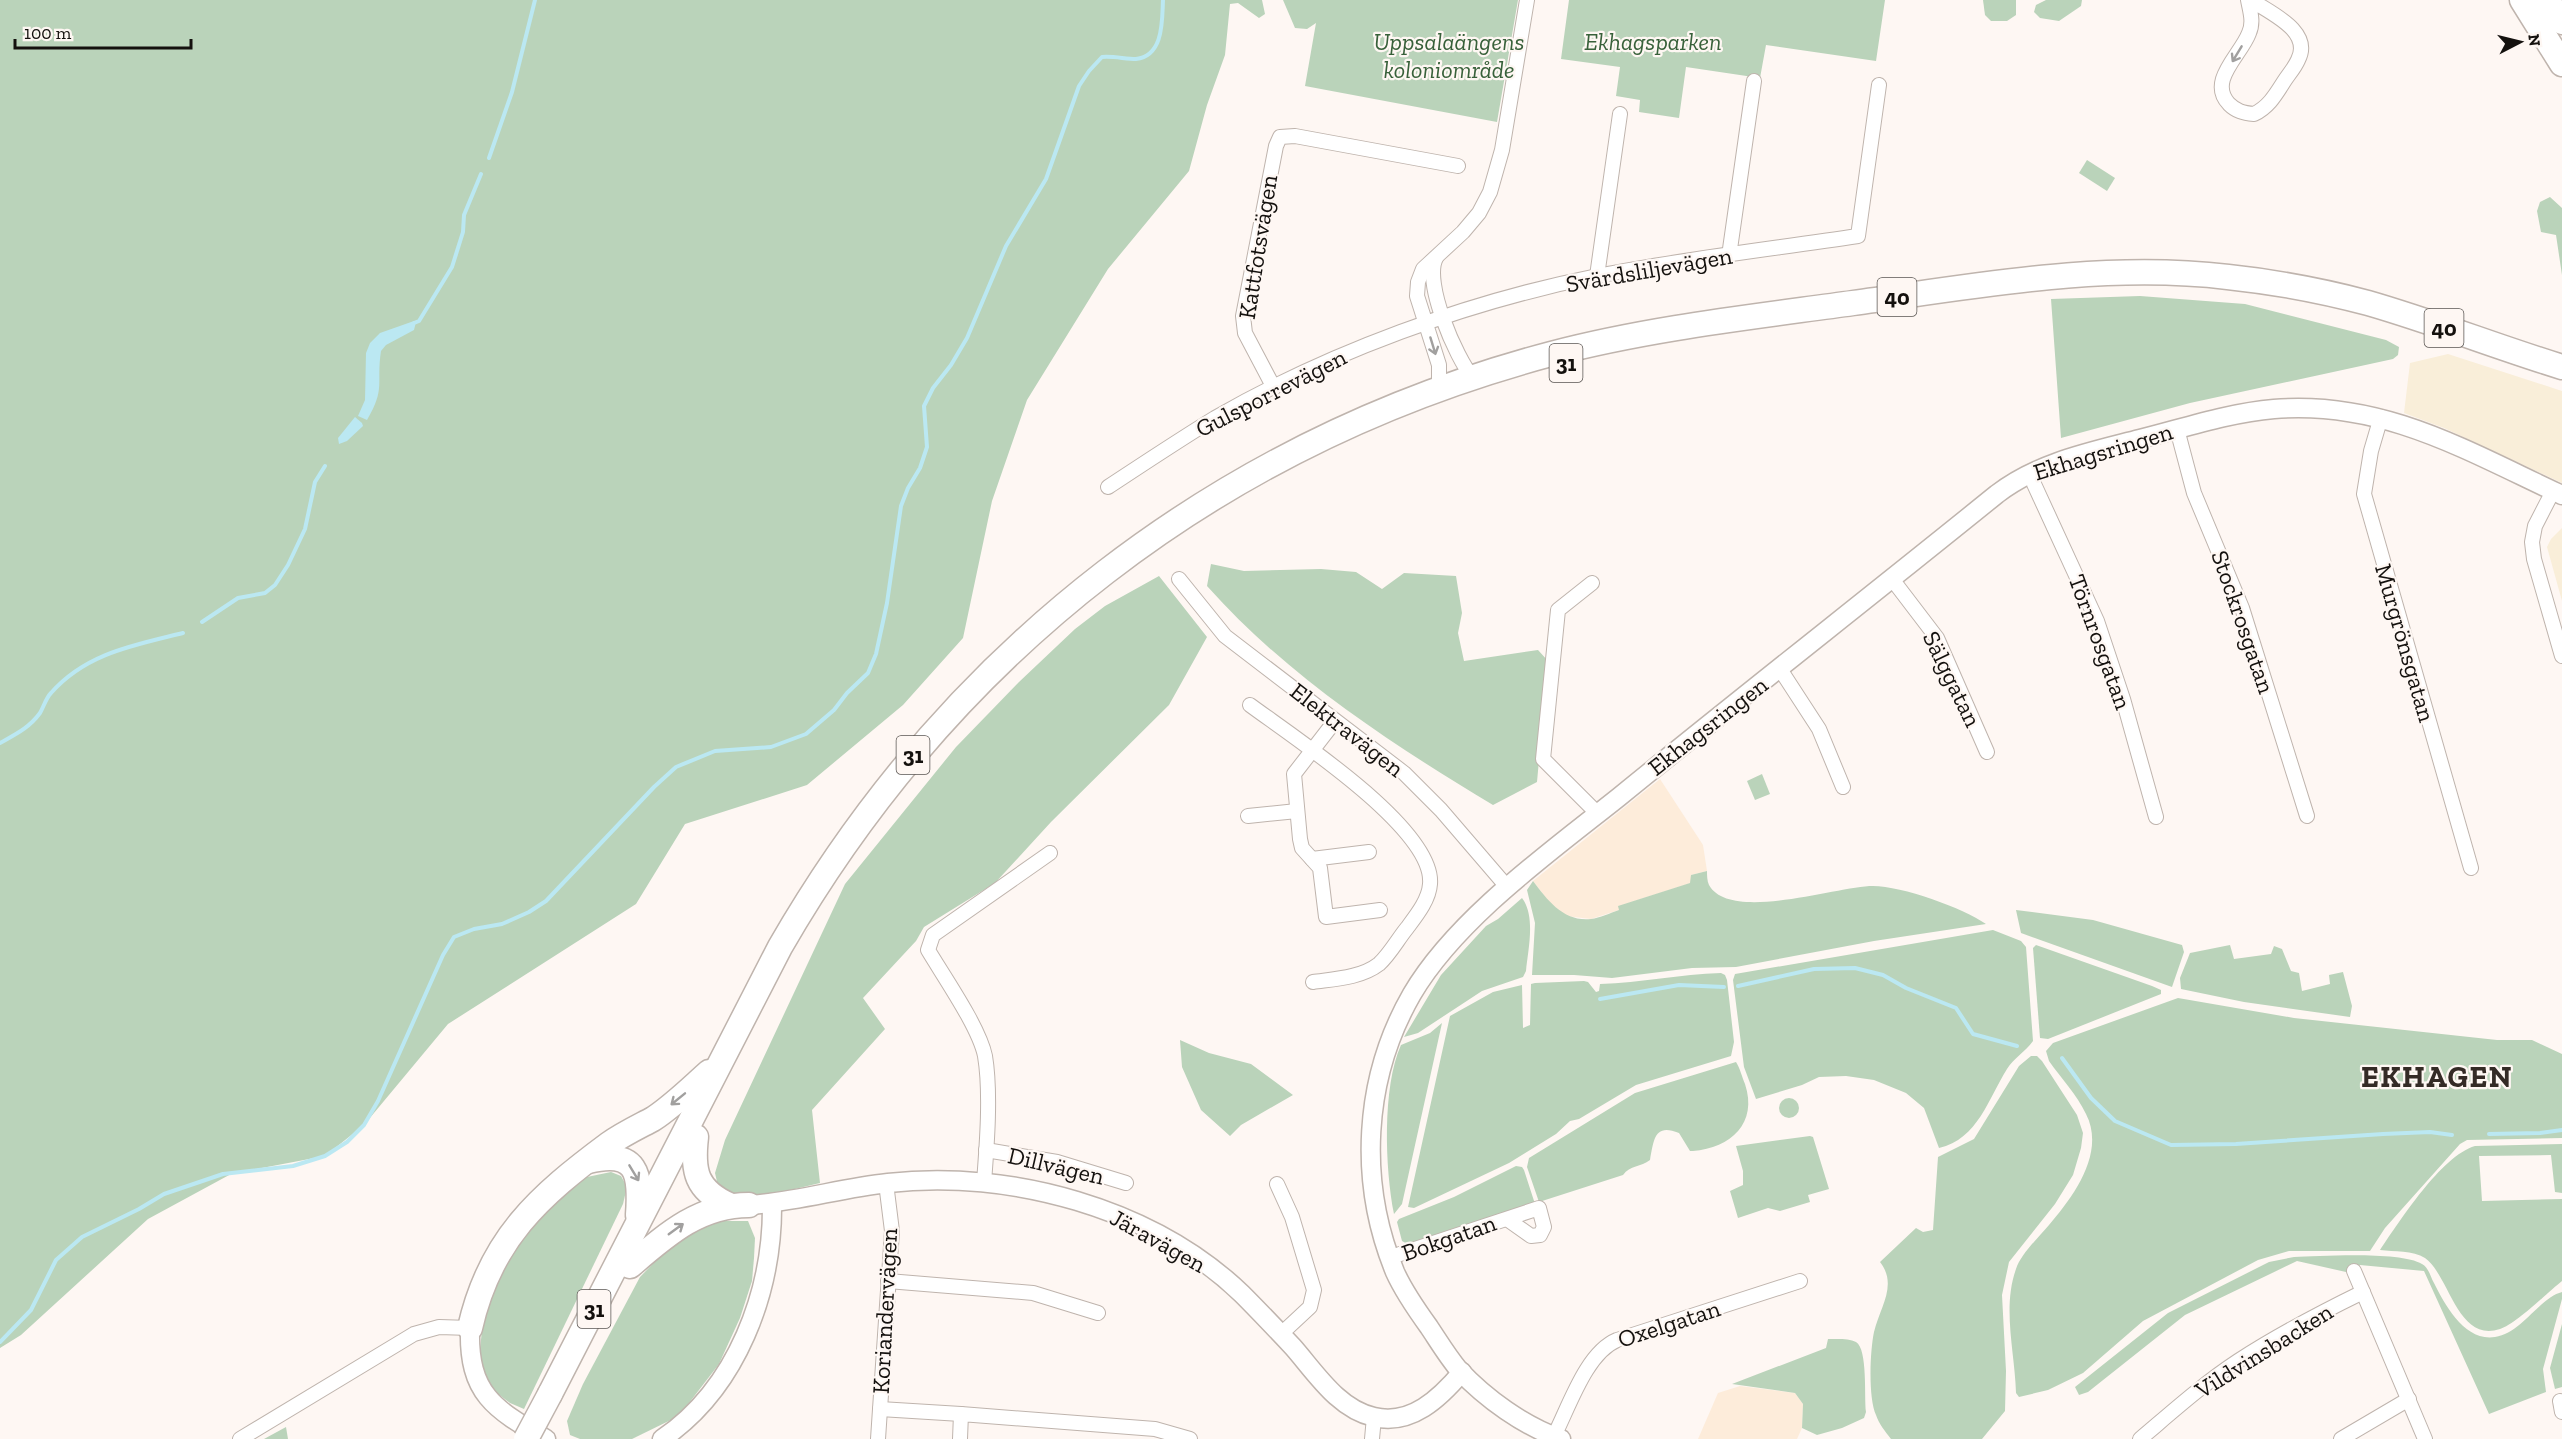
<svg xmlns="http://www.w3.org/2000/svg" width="2562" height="1439" viewBox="0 0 2562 1439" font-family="'Zilla Slab',serif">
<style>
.commercial{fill:#f9eed9}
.education{fill:#fdecda}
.green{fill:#bad3ba}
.water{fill:#bbe8f2}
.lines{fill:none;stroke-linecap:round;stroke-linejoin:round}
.stream{stroke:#bbe8f2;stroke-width:4}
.street-casing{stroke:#bfb4ad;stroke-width:16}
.secondary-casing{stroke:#bfb4ad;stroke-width:21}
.highway-casing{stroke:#bfb4ad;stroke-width:27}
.street{stroke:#fff;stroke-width:14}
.secondary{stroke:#fff;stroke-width:18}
.highway{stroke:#fff;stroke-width:24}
.highway-bridge-casing{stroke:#bfb4ad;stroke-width:27;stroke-linecap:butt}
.highway-bridge{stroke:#fff;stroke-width:24}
.oneway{stroke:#a1a09f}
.labels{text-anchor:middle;stroke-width:4.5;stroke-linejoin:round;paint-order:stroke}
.shield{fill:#fef7f3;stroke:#5a5653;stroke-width:1.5}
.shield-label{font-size:22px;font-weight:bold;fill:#14110e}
.park-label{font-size:24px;font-style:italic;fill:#38613a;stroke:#fef7f3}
.street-label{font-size:24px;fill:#14110e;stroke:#fef7f3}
.district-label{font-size:30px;font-weight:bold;letter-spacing:1.5px;fill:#342b26;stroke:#fef7f3}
</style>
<rect width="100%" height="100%" fill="#fef7f3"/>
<!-- commercial -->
<g class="commercial">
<polygon points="2448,354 2562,391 2562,483 2444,428 2404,413 2410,363"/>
<polygon points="2562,528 2562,601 2547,547 2551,539"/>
</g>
<!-- education -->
<g class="education">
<polygon points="1660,779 1703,845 1707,871 1691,875 1691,883 1619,906 1619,910 1591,919 1566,916 1550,903 1533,881"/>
<polygon points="1740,1386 1795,1393 1803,1404 1802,1428 1797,1439 1698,1439 1718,1393"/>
</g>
<!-- green -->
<g class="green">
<polygon points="0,0 1262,0 1265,14 1259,18 1238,3 1230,4 1225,55 1207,105 1189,171 1108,269 1027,400 992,501 963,638 903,705 807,785 685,824 636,904 448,1024 364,1125 325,1156 231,1174 148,1219 21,1335 0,1348"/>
<polygon points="1283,0 1518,0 1497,122 1305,86 1316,23 1307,29 1295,28"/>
<polygon points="1569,0 1885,0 1876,61 1766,45 1760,78 1686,67 1679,118 1639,112 1640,100 1616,96 1620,67 1561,59"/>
<polygon points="1983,0 2016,0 2016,15 2007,21 1991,21 1985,15"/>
<polygon points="2046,0 2082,0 2081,6 2059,21 2040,18 2034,12 2036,5"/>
<polygon points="2087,160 2115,178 2107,191 2079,173"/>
<polygon points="2550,197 2562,208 2562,275 2556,235 2541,232 2537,211 2540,202"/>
<polygon points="2140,296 2245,304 2386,340 2399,347 2398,355 2393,359 2190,403 2061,438 2051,299"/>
<path d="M1211 564 1244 571 1321 569 1356 572 1382 589 1404 573 1456 576 1462 613 1458 633 1464 661 1538 650 1548 661 1537 782 1493 805C1390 743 1287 676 1207 586Z"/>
<polygon points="1159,576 1207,637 1169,705 1051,822 995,883 924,927 916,941 863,998 885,1029 812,1110 820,1183 774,1194 733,1196 718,1186 715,1173 725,1140 845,884 956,747 1019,682 1075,629 1105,606"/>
<polygon points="1762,774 1770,794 1755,800 1747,781"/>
<path d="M1707 871C1707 875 1707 881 1709 885 1730 923 1838 886 1873 886 1902 886 1963 908 1986 924L1874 941 1736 967 1692 968 1612 978 1574 975H1532L1535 923 1527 890 1533 881C1548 901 1564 922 1591 919 1600 918 1610 913 1619 910L1618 906 1690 883 1691 875Z"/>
<path d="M1522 898C1536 916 1528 950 1526 971L1523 977 1482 991 1418 1033 1404 1037 1441 975 1486 926 1498 919Z"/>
<polygon points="2016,910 2093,920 2182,945 2184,952 2172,987 2021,933"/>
<path d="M1993 930 2021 941 2026 947 2033 1041C2025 1052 2014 1058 2007 1069 1988 1099 1978 1139 1939 1148L1924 1108 1906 1093 1874 1080 1846 1076 1819 1077 1802 1085 1756 1099 1744 1067 1733 980 1735 974Z"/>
<polygon points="2036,945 2152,986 2161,990 2161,994 2048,1039 2040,1038 2033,948"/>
<polygon points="2230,945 2234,959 2271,954 2274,946 2282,949 2291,971 2299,973 2302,991 2330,984 2329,975 2343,972 2352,1006 2350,1017 2244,1002 2181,989 2180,978 2190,953"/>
<path d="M1721 973 1725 975 1727 980 1734 1042 1731 1056 1636 1085 1579 1119 1570 1121 1556 1134 1509 1163 1414 1208 1408 1207 1450 1016 1493 992 1522 985 1523 1028 1530 1025 1531 984 1535 983 1584 981 1588 982 1596 992 1599 991 1600 984C1641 983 1680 974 1721 973Z"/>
<path d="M2178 998 2294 1018 2497 1040H2532L2562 1054V1138L2467 1140 2460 1144 2385 1228 2370 1251H2289L2258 1260 2143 1321 2083 1373 2048 1390 2019 1397 2016 1393C2015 1353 2002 1308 2016 1269 2021 1254 2038 1238 2049 1225 2073 1197 2106 1153 2086 1114 2077 1095 2061 1078 2049 1061L2046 1051 2053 1043Z"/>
<path d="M1442 1023 1402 1204 1394 1214C1385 1169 1382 1087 1401 1045L1430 1033Z"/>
<polygon points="1180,1040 1209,1053 1251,1064 1293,1095 1241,1125 1230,1136 1201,1110 1182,1067"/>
<path d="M2031 1056H2037L2042 1061 2077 1115 2083 1133 2081 1148 2073 1175 2055 1204 2009 1262 2002 1295 2006 1371 2005 1411 1982 1439H1891C1885 1431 1879 1424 1876 1415 1868 1397 1870 1351 1874 1332 1880 1307 1898 1285 1880 1262L1916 1228 1923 1232 1933 1230 1938 1157 1974 1139 2019 1066Z"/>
<path d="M1736 1062C1740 1068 1742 1077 1745 1084 1758 1123 1731 1148 1693 1151H1690L1679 1133C1654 1123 1654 1140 1650 1160 1641 1167 1630 1165 1623 1175L1539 1202 1527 1167 1529 1158 1635 1093Z"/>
<circle cx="1789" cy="1108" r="10"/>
<polygon points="1810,1136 1813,1137 1829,1189 1808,1195 1810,1202 1780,1211 1768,1208 1738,1218 1730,1191 1743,1185 1743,1171 1736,1146"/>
<path d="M2562 1144V1193L2555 1192 2551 1155 2479 1156 2482 1201 2562 1199V1281C2548 1292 2515 1325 2500 1329 2457 1343 2450 1276 2425 1258 2413 1250 2394 1252 2380 1250 2400 1221 2441 1156 2475 1146Z"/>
<polygon points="1516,1166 1522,1167 1524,1170 1535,1204 1409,1245 1402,1241 1397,1222 1399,1219 1454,1197"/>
<polygon points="611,1172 621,1176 627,1187 623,1204 524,1409 510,1403 494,1391 483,1371 480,1350 483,1319 496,1276 538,1214 587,1177"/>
<polygon points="716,1221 748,1221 755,1238 754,1258 752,1281 740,1318 719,1364 679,1416 632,1439 580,1439 570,1435 567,1421 583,1384 640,1277 674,1242"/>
<path d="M2294 1257C2321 1256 2401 1251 2422 1264 2429 1268 2430 1276 2434 1283 2445 1305 2465 1342 2495 1337 2522 1333 2539 1298 2562 1292V1299L2543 1369 2546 1392 2489 1414 2424 1271 2360 1265 2346 1272 2297 1261 2185 1315 2088 1392 2079 1395 2075 1387 2168 1313 2269 1262Z"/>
<polygon points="2562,1324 2562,1387 2555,1389 2550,1368"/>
<path d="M1828 1339C1836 1339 1849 1338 1856 1342 1868 1349 1864 1398 1866 1412L1864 1418 1842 1428 1817 1435 1802 1428 1803 1404 1795 1393 1732 1384 1826 1348Z"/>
<polygon points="286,1427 288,1439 264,1439"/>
</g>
<!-- water -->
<g class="water">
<path d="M414 321 416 322 414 330 386 345 381 351C376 384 386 388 367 420L358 416 365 400 366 353 370 343 380 333Z"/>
<polygon points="355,417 362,423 363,426 347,441 339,444 338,438"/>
</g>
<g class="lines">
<!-- stream -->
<g class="stream">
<polyline points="489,158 512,92 535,0"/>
<polyline points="414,323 419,321 452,267 463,232 464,215 481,174"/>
<polyline points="202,622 238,598 265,593 275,585 288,565 305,529 315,482 325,466"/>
<path d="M0 743C16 734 29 728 40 713 44 706 46 698 51 693 86 653 135 645 183 633"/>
<polyline points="1738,986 1814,969 1855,968 1883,975 1906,988 1956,1008 1973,1034 2017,1046"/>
<polyline points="1600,999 1679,985 1724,987"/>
<polyline points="2062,1058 2091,1098 2115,1121 2171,1145 2236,1144 2383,1134 2430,1132 2452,1135"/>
<polyline points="2489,1134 2540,1133 2562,1130"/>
<path d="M0 1342 31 1310 56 1260 82 1237 139 1209 164 1194 223 1174 293 1166 325 1156 347 1142 364 1125 378 1101 443 955 454 937 474 929 502 924 529 912 546 901 654 787 676 767 715 751 771 747 806 734 834 710 847 693 868 673 876 654 887 603 901 506 908 488 920 468 927 447 924 406 933 388 951 365 967 338 1006 246 1046 179 1079 86 1089 71 1102 57C1114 56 1125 59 1136 59 1164 56 1162 20 1163 0"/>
</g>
<!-- street casing -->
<g class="street-casing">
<g id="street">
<path d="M2248 0C2250 11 2254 22 2249 33 2241 55 2207 81 2229 104 2236 111 2243 113 2254 114 2269 107 2276 94 2285 80 2289 74 2295 67 2298 60 2313 31 2270 13 2251 0"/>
<polyline points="1729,256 1754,81"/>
<path d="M1436 258C1423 282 1456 358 1473 378"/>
<polyline points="1597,276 1620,114"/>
<polyline points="1274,388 1245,333 1243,316 1276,146 1280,137 1295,136 1458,166"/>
<polyline points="1439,390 1439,365 1417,296 1418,282 1423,269 1463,232 1479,213 1490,192 1502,150 1527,0"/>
<polyline points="2381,417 2371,451 2364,494 2471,868"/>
<polyline points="2177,429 2194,493 2242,608 2307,816"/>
<polyline points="2033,471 2034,484 2097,621 2123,699 2156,817"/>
<path d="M1108 487C1143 464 1179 440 1215 418 1330 352 1467 302 1597 276 1683 259 1771 249 1858 236L1879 85"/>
<polyline points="2553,491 2535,526 2532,542 2534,559 2562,656"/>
<polyline points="1179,579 1225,636 1404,773 1441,810 1508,888"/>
<polyline points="1892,579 1937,638 1987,752"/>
<polyline points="1592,583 1558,610 1543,759 1598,814"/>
<polyline points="1780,669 1819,729 1843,787"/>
<path d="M1250 705C1293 737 1435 829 1430 884 1429 900 1416 916 1407 928 1398 939 1390 954 1379 964 1361 978 1334 979 1313 982"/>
<polyline points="1335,721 1294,774 1300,839 1302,848 1320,868 1326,917 1380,910"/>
<polyline points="1248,816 1297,811"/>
<polyline points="1312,859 1369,852"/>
<polyline points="986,1150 1057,1162 1126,1183"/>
<path d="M984 1182C987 1144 991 1092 985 1056 979 1027 944 977 928 950L933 935 1050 853"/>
<polyline points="1277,1184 1292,1217 1314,1290 1310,1307 1281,1334"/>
<polyline points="1390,1258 1400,1254 1539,1208 1544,1227 1540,1235 1531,1236 1507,1219"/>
<polyline points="2354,1271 2425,1439"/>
<polyline points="888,1281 1033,1293 1098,1313"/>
<polyline points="2560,1401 2562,1412"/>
<polyline points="880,1409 961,1414"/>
<path d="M1554 1436C1569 1407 1586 1353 1617 1340L1800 1281"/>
<polyline points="240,1439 414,1334 439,1327 470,1328"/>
<polyline points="878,1439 892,1231 886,1183"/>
<polyline points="960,1439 961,1414 1155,1429 1190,1439"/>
<polyline points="1372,1439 1374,1417"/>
<path d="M2140 1439C2172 1412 2203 1384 2238 1361 2278 1335 2320 1313 2363 1292"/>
<polyline points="2341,1439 2409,1399"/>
</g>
</g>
<!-- secondary casing -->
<g class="secondary-casing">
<g id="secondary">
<path d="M749 1205C796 1202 841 1188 888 1183 1009 1169 1153 1208 1242 1294 1259 1311 1276 1329 1293 1347 1315 1372 1338 1409 1374 1417 1411 1426 1440 1398 1462 1372"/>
<path d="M470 1328C468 1394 494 1409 546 1439"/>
<path d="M662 1439C737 1388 773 1292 772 1203"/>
<path d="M1561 1439C1524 1426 1486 1399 1459 1370 1448 1357 1439 1342 1429 1327 1416 1309 1404 1292 1395 1272 1358 1182 1363 1079 1412 994 1456 919 1550 852 1619 797 1744 695 1871 596 1997 494 2039 462 2090 452 2140 439 2184 428 2228 413 2274 409 2383 400 2467 451 2562 495"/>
</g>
</g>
<!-- highway casing -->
<g class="highway-casing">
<g id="highway">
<polyline points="2522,0 2562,64"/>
<polyline points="2547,0 2562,22"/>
<path d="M696 1137C692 1171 696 1190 729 1205"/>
<path d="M588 1161C638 1149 641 1174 638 1215"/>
<path d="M630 1266C666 1235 699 1205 749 1205"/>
<path d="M470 1328C490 1239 539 1196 609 1144 623 1134 638 1127 653 1119 673 1106 691 1088 709 1072"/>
<path d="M550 1394 780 947C951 650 1220 442 1551 354 1650 328 1752 317 1853 303 1977 286 2102 262 2228 277 2275 282 2323 291 2368 303 2434 322 2497 347 2562 367"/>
</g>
</g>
<!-- street -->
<use href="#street" class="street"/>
<!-- secondary -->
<use href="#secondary" class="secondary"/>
<!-- highway -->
<use href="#highway" class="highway"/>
<!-- highway-bridge casing -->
<g class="highway-bridge-casing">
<polyline id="highway-bridge" points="526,1439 550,1394"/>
</g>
<!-- highway-bridge -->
<use href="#highway-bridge" class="highway-bridge"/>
</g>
<!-- one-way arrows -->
<defs><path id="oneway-shaft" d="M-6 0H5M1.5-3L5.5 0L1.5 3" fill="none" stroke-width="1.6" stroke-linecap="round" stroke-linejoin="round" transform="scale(1.5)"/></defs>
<g class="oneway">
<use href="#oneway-shaft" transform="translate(2237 54) rotate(121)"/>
<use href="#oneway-shaft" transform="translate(1433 346) rotate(73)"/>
<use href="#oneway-shaft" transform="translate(678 1099) rotate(141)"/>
<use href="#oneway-shaft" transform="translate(634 1173) rotate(59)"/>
<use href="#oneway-shaft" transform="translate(676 1229) rotate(-36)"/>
</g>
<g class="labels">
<!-- shield labels -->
<g class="shield">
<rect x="1877.5" y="278" width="39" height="38" rx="4.5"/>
<rect x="2424.5" y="309" width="39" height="38" rx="4.5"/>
<rect x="1549.5" y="344" width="33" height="38" rx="4.5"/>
<rect x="896.5" y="736" width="33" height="38" rx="4.5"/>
<rect x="577.5" y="1290" width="33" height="38" rx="4.5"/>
</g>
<g class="shield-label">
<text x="1897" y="305">40</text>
<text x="2444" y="336">40</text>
<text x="1566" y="371">31</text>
<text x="913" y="763">31</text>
<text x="594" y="1317">31</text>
</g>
<!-- park labels -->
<g class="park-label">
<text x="1449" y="50">Uppsalaängens<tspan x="1449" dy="28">koloniområde</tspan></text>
<text x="1653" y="50">Ekhagsparken</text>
</g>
<!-- street labels -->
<g class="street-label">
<text transform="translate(1258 247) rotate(-81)" y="8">Kattfotsvägen</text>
<text transform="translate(1649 270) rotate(-10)" y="8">Svärdsliljevägen</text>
<text transform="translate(1271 393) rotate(-27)" y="8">Gulsporrevägen</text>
<text transform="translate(2103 452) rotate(-17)" y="8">Ekhagsringen</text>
<text transform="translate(2243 622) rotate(71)" y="8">Stockrosgatan</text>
<text transform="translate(2100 642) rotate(70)" y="8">Törnrosgatan</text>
<text transform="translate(2405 643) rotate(74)" y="8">Murgrönsgatan</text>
<text transform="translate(1952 679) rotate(64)" y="8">Sälggatan</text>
<text transform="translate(1708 726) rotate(-38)" y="8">Ekhagsringen</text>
<text transform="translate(1347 730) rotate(38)" y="8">Elektravägen</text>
<text transform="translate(1056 1166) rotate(13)" y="8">Dillvägen</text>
<text transform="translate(1449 1238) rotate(-19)" y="8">Bokgatan</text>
<text transform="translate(1158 1241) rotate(29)" y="8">Järavägen</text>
<text transform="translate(885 1311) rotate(-87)" y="8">Koriandervägen</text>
<text transform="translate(1669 1324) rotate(-18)" y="8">Oxelgatan</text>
<text transform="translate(2264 1351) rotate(-32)" y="8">Vildvinsbacken</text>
</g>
<!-- district labels -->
<g class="district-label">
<text x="2437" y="1087">EKHAGEN</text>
</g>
</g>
<!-- north arrow -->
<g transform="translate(2520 42) rotate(83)" stroke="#fef7f3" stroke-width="4.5" paint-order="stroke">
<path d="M0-4.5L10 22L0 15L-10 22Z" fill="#14110e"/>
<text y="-9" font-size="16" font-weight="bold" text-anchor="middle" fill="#14110e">N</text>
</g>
<!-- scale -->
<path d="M15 39v9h176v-9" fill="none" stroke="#14110e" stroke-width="3"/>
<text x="24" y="39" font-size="18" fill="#14110e" stroke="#fef7f3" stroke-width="4.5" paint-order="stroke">100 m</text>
</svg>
